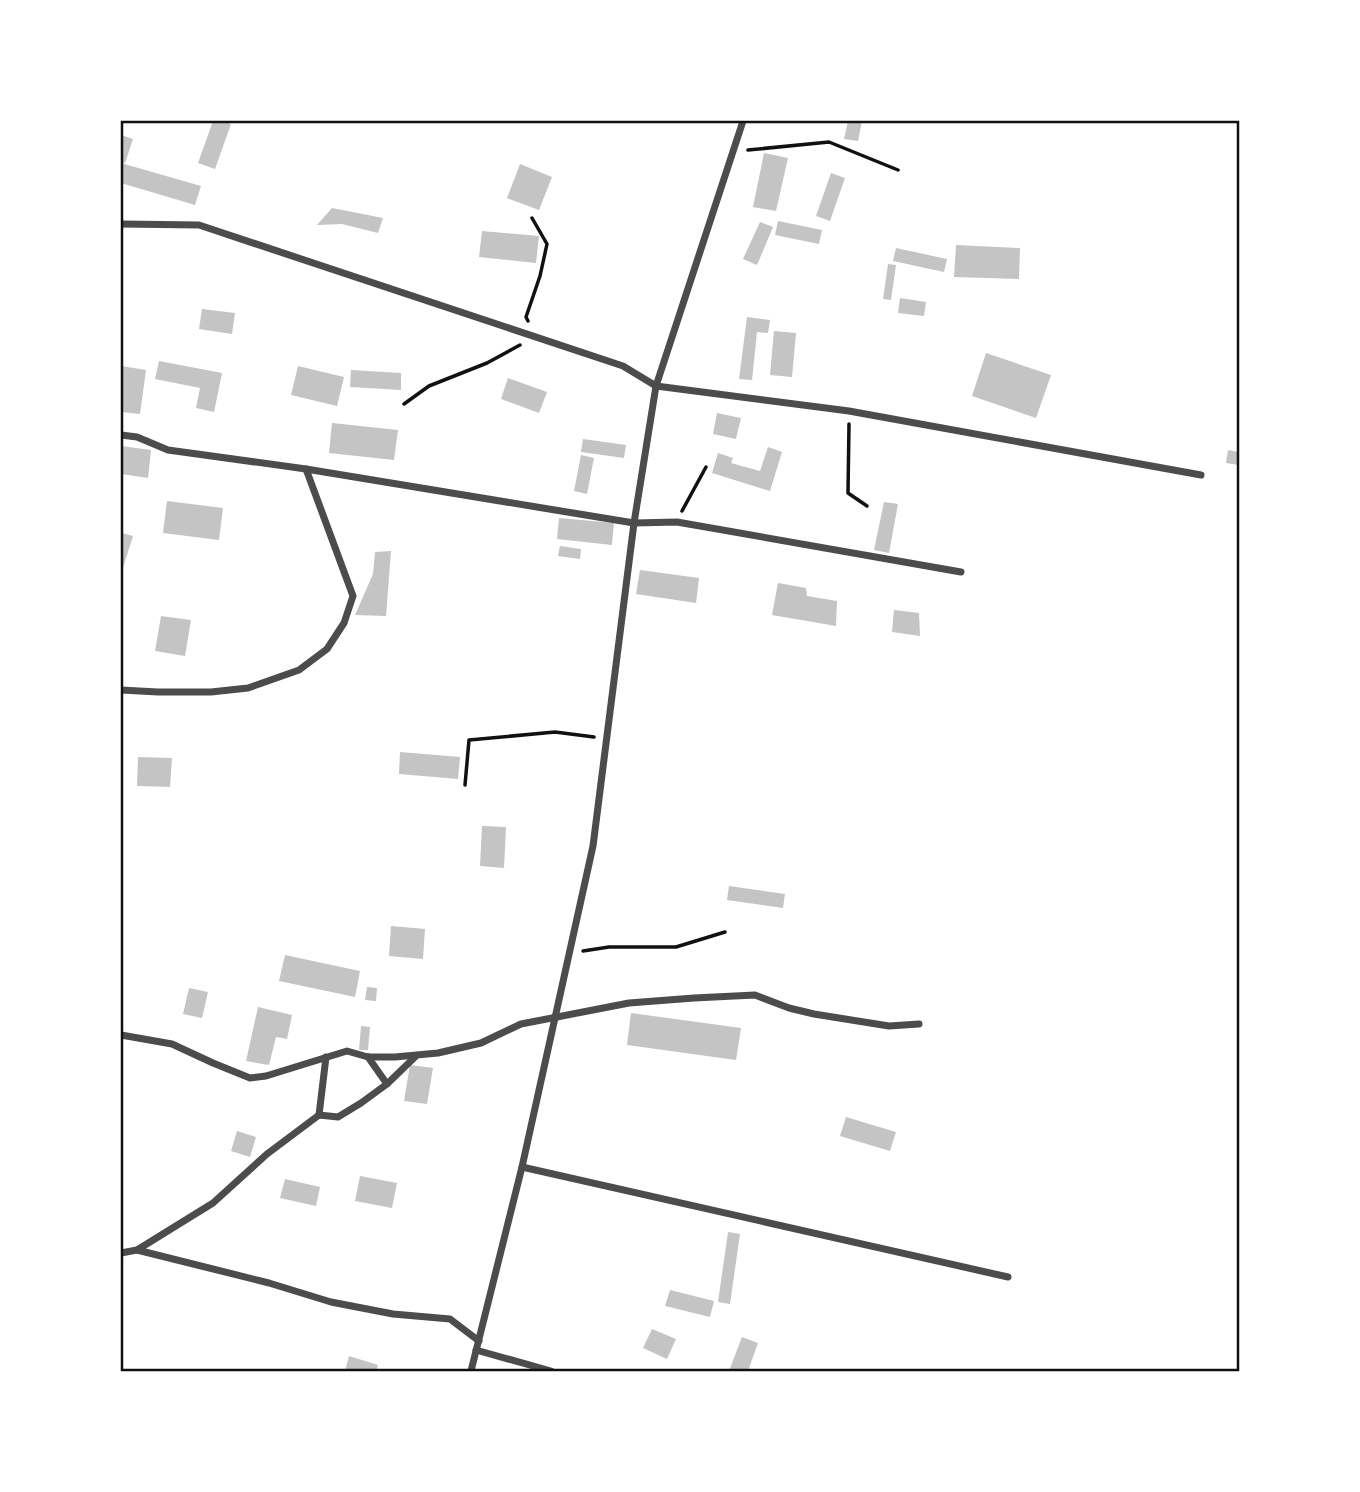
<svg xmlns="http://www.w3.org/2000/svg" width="1360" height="1492" viewBox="0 0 1360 1492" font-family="'Roboto Condensed',sans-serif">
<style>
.building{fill:#c4c4c4}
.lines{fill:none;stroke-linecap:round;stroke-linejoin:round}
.path{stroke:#111;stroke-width:3.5}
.minor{stroke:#4c4c4c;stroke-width:7}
.neatline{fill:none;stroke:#111;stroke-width:2.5}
</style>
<rect width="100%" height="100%" fill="#fff"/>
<!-- building -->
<g class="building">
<polygon points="213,121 223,121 231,124 215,169 198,163"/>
<polygon points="848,121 862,121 858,141 844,139"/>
<polygon points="121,135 133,139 125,163 121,162"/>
<polygon points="764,153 788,158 776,211 753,207"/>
<polygon points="121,163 201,186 195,205 121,183"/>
<polygon points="520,164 552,177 539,210 507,198"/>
<polygon points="831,173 845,178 830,221 816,216"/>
<polygon points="332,208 383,218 378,233 342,224 317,225"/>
<polygon points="778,221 822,230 819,244 775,235"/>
<polygon points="760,222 773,227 757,265 743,259"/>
<polygon points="482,231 539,236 536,263 479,257"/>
<polygon points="956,245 1020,248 1019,279 954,277"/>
<polygon points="896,248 947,259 944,272 893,261"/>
<polygon points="888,264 896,265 891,300 883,299"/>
<polygon points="900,298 926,302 924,316 898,313"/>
<polygon points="202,309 235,313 232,334 199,329"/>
<polygon points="747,317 770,320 768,333 757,332 752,380 739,379"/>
<polygon points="774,331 796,333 792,377 770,375"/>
<polygon points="986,353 1051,375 1036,418 972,396"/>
<polygon points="159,361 222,373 214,412 196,408 200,388 155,379"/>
<polygon points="121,366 146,370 140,414 121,412"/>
<polygon points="298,366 344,377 337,406 291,395"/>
<polygon points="351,370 401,373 401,390 350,387"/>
<polygon points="508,378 547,392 539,413 501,399"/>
<polygon points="717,413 741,418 736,439 713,434"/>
<polygon points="332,423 398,430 394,460 329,453"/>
<polygon points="583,439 626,445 624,458 581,452"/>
<polygon points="121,446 151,450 148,478 121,474"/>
<polygon points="768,447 782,452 770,491 712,473 718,453 733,458 731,463 760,471"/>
<polygon points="1228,450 1239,452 1239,465 1226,463"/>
<polygon points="581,455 594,458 587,494 574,491"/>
<polygon points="167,501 223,508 219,540 163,533"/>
<polygon points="884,502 898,504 889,553 874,550"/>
<polygon points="559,518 614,523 612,545 557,539"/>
<polygon points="122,533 133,536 121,574 121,536"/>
<polygon points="560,546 581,549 580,559 558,556"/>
<polygon points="391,551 386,616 355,615 373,574 375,552"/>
<polygon points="640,570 699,578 696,603 636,594"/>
<polygon points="778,583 806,588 807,596 837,601 836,626 772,615"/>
<polygon points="894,610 919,613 920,636 892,632"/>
<polygon points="161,616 191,620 185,656 155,651"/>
<polygon points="400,752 460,757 458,779 399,774"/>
<polygon points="138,757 172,758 170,787 137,786"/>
<polygon points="482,826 506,827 504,868 480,866"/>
<polygon points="729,886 785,894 783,908 727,900"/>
<polygon points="391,926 425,929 423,959 389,956"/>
<polygon points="285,955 360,971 355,997 279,981"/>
<polygon points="367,987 377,988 376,1001 365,1000"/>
<polygon points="189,988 208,992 202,1018 183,1014"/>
<polygon points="258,1007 292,1015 287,1039 276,1037 269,1065 246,1061"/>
<polygon points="631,1013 741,1028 736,1060 627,1045"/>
<polygon points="361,1026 370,1027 368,1050 359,1050"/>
<polygon points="410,1065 433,1068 427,1104 404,1101"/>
<polygon points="846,1117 896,1132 890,1151 840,1136"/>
<polygon points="237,1131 256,1137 250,1157 231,1151"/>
<polygon points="360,1176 397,1183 392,1208 355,1201"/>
<polygon points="285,1179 320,1187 316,1206 280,1198"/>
<polygon points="728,1232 740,1234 730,1304 718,1302"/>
<polygon points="670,1290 714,1301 710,1317 665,1306"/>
<polygon points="652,1329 676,1339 667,1359 643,1348"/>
<polygon points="742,1337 758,1343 748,1371 729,1371"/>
<polygon points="349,1356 378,1365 376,1371 345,1371"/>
</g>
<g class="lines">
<!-- path -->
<g class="path">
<polyline points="748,150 829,142 898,170"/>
<polyline points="528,321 526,317 540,276 547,244 532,218"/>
<polyline points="404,404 429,386 487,363 520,345"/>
<polyline points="849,424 848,493 867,506"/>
<polyline points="682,511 706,467"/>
<polyline points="465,785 469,740 555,732 594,737"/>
<polyline points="583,951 609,947 676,947 725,932"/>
</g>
<!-- minor -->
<g class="minor">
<polyline points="121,224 199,225 623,366 656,386 849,411 1201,475"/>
<polyline points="121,435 137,437 168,450 306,469 634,523 677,522 961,572"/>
<polyline points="121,690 158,692 211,692 248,688 299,670 327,649 344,623 353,596 306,469"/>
<polyline points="121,1035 172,1044 213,1063 250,1078 266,1076 347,1051 368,1057 395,1057 438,1053 481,1043 521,1024 629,1003 694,998 755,995 789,1008 814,1014 889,1026 919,1024"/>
<polyline points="368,1057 387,1084"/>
<polyline points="319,1115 326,1057"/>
<polyline points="522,1167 1008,1277"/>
<polyline points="137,1250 213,1203 267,1154 319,1115 338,1117 361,1103 387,1084 416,1056"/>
<polyline points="121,1253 137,1250 269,1283 331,1302 393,1314 450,1319 479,1341"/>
<polyline points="476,1350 551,1371"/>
<polyline points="471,1371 522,1167 593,846 634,523 656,386 743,121"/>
</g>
</g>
<!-- border -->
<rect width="1360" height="1492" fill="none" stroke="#ffffff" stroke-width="245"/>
<rect x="122" y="122" width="1116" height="1248" class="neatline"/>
</svg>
